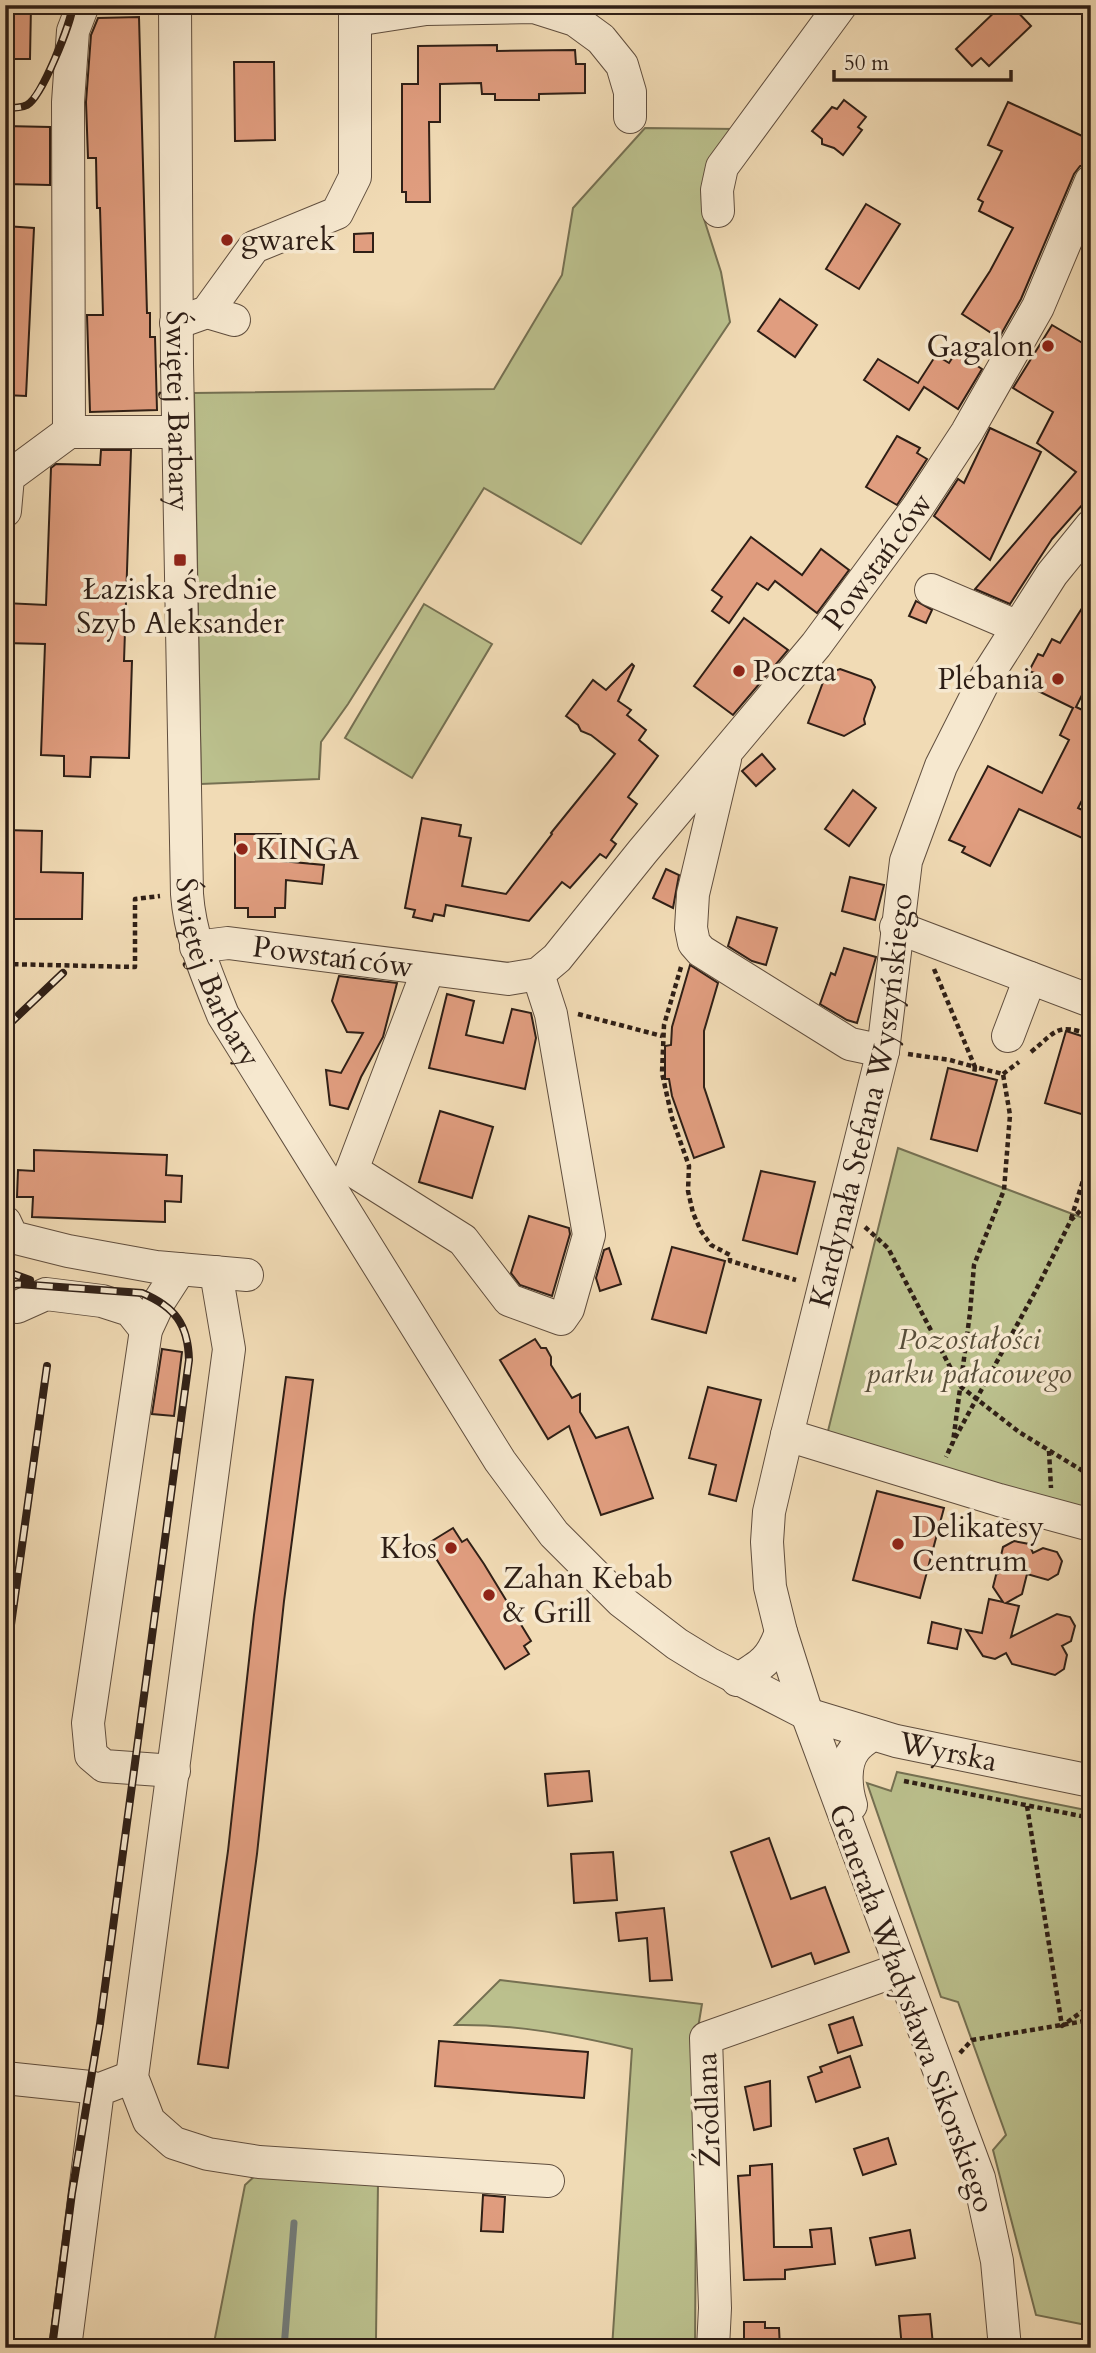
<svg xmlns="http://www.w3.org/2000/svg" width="1096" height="2353" viewBox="0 0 1096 2353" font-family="Cardo,serif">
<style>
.green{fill:#bbc08d;stroke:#757052;stroke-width:2}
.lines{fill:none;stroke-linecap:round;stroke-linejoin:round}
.stream{stroke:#737b78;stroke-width:7}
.building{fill:#e09d7f;stroke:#2f1f16;stroke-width:2}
.minor-casing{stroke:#604e3e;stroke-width:34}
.path{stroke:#2f1f16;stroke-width:4.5;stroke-dasharray:5 3.5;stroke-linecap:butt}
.minor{stroke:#f6e8cf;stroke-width:32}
.rail-casing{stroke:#2f1f16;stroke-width:8}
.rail{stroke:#f6e8cf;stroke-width:5;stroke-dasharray:16;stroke-linecap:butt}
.poi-dot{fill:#8f2418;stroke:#f6e8cf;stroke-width:2.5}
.labels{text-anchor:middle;stroke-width:7;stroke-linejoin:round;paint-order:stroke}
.poi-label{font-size:30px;fill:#2f1f16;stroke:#f6e8cf;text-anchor:start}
.street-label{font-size:30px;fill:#2f1f16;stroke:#f6e8cf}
.park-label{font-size:30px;font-style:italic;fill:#594f3a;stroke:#f6e8cf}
</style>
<rect width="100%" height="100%" fill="#f1dbb5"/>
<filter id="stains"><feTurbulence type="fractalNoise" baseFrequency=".00286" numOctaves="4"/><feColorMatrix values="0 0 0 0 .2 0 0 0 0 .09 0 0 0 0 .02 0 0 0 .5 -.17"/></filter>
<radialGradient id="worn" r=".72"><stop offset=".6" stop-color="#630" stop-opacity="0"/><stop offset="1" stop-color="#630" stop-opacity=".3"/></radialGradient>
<!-- green -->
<g class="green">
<polygon points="645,128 736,129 708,165 704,219 721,272 730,322 581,544 484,488 348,704 321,742 319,779 201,784 194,393 494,389 562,275 573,208"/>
<polygon points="424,604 492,644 412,778 345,738"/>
<polygon points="898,1148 1091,1221 1091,1517 827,1435"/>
<polygon points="897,1772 1091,1811 1091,2326 1036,2315 993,2150 1006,2135 958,2002 941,1997 867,1783 891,1791"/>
<path d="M500 1980 702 2004 697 2034 695 2348H612L632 2049C573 2035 516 2024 455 2025Z"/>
<polygon points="258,2173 378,2182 376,2339 495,2348 213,2348 245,2185"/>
</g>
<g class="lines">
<!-- stream -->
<polyline class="stream" points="284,2348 294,2223"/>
</g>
<!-- building -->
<g class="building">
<polygon points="5,5 31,5 30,59 5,59"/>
<polygon points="1002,5 1011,5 1031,26 989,66 981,58 972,66 956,49"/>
<polygon points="139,17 147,313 150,313 150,337 155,337 157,410 90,412 87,315 103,315 100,208 97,208 96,158 88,158 86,102 91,35 98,18"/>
<polygon points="497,45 497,51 575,50 576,64 585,64 585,93 539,94 539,100 495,100 495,94 482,94 481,83 440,84 440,122 429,122 430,202 406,202 406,192 402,192 402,84 418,84 418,46"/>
<polygon points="234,62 274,62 275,140 235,141"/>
<polygon points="844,100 866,117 858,127 862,130 843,155 834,148 822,144 822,139 812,131 832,107 837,109"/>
<polygon points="1008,102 1091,140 1091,163 1080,166 1074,174 1021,299 999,338 962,314 990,271 1013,228 979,211 983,202 978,199 1002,151 988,145"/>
<polygon points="5,126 50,127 50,185 5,184"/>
<polygon points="866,204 900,224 859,289 826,269"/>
<polygon points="5,226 34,228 26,396 5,395"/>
<polygon points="373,233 373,252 354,252 354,234"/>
<polygon points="780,299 817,325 795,357 758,331"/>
<polygon points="1052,325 1091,348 1091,495 1052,539 1010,604 975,589 1076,472 1037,443 1053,412 1013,388"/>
<polygon points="956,352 982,369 958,409 924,387 909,410 864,380 878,359 918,383 936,355 949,363"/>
<polygon points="990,428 1041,452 990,560 934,516 958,479 964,483"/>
<polygon points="897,436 920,448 917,453 927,459 897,505 866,487"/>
<polygon points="101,450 131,450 124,661 132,661 129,758 91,757 90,777 64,776 64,756 41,755 45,644 5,643 5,603 46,605 51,468 56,464 100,465"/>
<polygon points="751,537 802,575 821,549 849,570 817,613 775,581 768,590 757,583 729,623 712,611 722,597 712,590"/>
<polygon points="1091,594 1091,666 1085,677 1090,679 1076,707 1091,714 1091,783 1078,808 1091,814 1091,842 1019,809 990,866 962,852 965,847 949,840 988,766 1042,793 1069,740 1060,735 1073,708 1028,686 1035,673 1029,671 1038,654 1043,656 1052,639 1060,643"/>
<polygon points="916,601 932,610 926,623 909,616"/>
<polygon points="744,618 788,650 733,715 694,686"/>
<polygon points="632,664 634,666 618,701 631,710 627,715 646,730 639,740 658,756 628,797 637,804 611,840 616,844 606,858 600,854 570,888 562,882 529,921 446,905 444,916 434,914 432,921 413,917 415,910 405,908 422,818 461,825 459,836 471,838 462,886 506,894 552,834 551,833 615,754 591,735 581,731 578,725 566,716 593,680 606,690"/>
<polygon points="840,669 871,680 875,687 864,719 865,724 844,736 808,723 826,674"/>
<polygon points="762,754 775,769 756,786 742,771"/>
<polygon points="853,790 876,808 849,846 825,829"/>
<polygon points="5,830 42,831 41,872 83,873 82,919 5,919"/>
<polygon points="235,834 281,834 282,861 324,865 322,884 286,880 285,908 275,908 275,917 248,917 248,908 235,908"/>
<polygon points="666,869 679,875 673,908 653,898"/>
<polygon points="850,877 884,885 875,920 842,911"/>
<polygon points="737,917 777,928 766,965 752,961 728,946"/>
<polygon points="844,948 876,957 857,1023 847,1020 820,1004 831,973 835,975"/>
<polygon points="690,965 718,983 704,1031 704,1087 724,1147 694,1158 672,1096 669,1079 665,1079 665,1046 671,1045 672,1027"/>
<polygon points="339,976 397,983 383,1037 361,1077 348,1109 330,1105 326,1070 341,1073 363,1033 347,1032 332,1001"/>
<polygon points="447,994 474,1001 466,1035 503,1043 512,1009 531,1013 536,1038 525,1089 429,1068"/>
<polygon points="1066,1031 1091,1039 1091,1117 1045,1103"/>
<polygon points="948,1068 997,1080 977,1151 931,1139"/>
<polygon points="440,1111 493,1127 472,1198 419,1182"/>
<polygon points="34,1150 167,1155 166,1175 182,1176 181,1202 165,1201 165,1222 32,1217 33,1197 17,1197 18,1170 34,1171"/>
<polygon points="761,1171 815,1182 797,1254 743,1240"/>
<polygon points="529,1216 569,1228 570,1234 552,1296 520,1285 511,1273"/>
<polygon points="672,1247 725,1261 706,1333 652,1319"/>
<polygon points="609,1248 621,1284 600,1291 596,1278 604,1250"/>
<polygon points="535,1339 541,1348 546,1348 551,1357 551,1365 572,1398 580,1394 580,1412 596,1438 628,1427 653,1498 601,1515 569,1426 548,1439 500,1360"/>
<polygon points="162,1349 182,1352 174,1416 152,1414"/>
<polygon points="286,1377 313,1380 284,1601 257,1854 228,2068 198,2064 228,1851 254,1615"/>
<polygon points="708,1387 761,1400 736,1501 709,1494 716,1465 689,1458"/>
<polygon points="877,1491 944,1508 920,1598 853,1580"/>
<polygon points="453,1528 462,1542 467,1539 484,1564 531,1641 524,1646 529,1654 505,1669 427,1544"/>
<polygon points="1014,1541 1029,1544 1033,1553 1043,1548 1057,1552 1062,1561 1058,1574 1048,1580 1027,1574 1022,1594 1006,1603 1019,1606 1011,1637 1057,1614 1070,1617 1075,1626 1071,1641 1062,1646 1067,1655 1064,1669 1055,1675 1012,1664 1006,1653 995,1659 983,1656 966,1630 982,1633 989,1599 1003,1602 993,1587 996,1575 1005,1569 1000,1560 1003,1547"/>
<polygon points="932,1622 961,1629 957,1649 928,1643"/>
<polygon points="589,1771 592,1801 548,1806 545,1774"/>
<polygon points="769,1838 791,1899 825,1887 849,1952 815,1964 811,1953 772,1967 731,1852"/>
<polygon points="613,1852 617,1900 574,1903 571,1854"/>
<polygon points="664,1908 672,1980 650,1981 647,1938 619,1941 616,1913"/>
<polygon points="853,2017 862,2045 838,2053 829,2025"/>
<polygon points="439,2041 588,2052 584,2098 435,2086"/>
<polygon points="850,2056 860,2087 816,2102 808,2077 822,2072 820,2067"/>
<polygon points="770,2081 771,2126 754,2130 745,2087"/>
<polygon points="888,2138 896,2164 863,2175 854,2149"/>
<polygon points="772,2164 774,2247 812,2247 810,2230 831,2228 835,2264 785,2270 785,2279 744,2280 738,2176 750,2175 750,2166"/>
<polygon points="483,2195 505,2197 503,2232 481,2231"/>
<polygon points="910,2230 915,2258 876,2265 870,2238"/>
<polygon points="930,2314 933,2345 902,2348 899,2316"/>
<polygon points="744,2322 765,2322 765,2328 779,2328 780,2348 744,2348"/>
</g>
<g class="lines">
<!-- minor casing -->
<g class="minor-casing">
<g id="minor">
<polyline points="83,5 73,31 68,102 69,432 178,432"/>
<path id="s1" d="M175 5 177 364 187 894C190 937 207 975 223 1015L500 1461 554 1534 621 1601 677 1644 708 1663 807 1714 896 1741 1091 1781"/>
<polyline points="355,20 426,9 534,7 575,20 601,39 622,65 630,92 630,117"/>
<polyline points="718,211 717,190 722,167 841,5"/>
<polyline points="207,312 234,320"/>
<polyline points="176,323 207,312 254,247 337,213 355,177 355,5"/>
<polyline points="5,511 8,477 69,432"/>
<polyline points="931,590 1018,627"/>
<polyline points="725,759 693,894 691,928 694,943 701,951 850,1044 883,1051"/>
<polyline points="896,927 1091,1001"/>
<path id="s2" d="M196 947 228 943 508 979 538 974 557 958 643 851 816 645 917 508 967 432 1038 307 1091 181"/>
<polyline points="1008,1036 1030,978"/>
<polyline points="352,1170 463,1240 509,1300 561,1319 568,1309 589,1235 551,1014 538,974"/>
<polyline points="352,1170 428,970"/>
<polyline points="5,1222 12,1237 68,1251 156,1267 247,1275"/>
<polyline points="216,1272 229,1349 132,2077 149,2121 174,2143 208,2154 259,2162 548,2181"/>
<polyline points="17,1307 46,1294 102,1301 130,1310 146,1330"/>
<polyline points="787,1435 999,1500 1091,1525"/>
<path d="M737 1680C762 1665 771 1660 781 1632"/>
<polyline points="174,1771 104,1766 91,1755 88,1723 146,1330 160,1300 180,1269"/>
<path d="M851 1805C846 1789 843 1764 855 1749 859 1743 867 1739 872 1734"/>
<polyline points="5,2078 90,2087 98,2090"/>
<polyline points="65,2348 98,2090 132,2077"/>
<polyline points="713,2348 715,2308 706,2038 901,1969"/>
<path id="s3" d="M1005 2348 997 2261 979 2178 807 1714 781 1632 770 1587 767 1542 769 1512 787 1435 883 1051 906 861 941 766 985 679 1052 574 1091 526"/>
</g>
</g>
<!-- path -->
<g class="path">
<polyline points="122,8 134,5"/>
<polyline points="5,964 135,967 135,899 160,896"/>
<polyline points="681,967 664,1025 662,1073 672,1118 689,1166 688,1191 693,1213 701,1231 711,1245 730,1255 730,1261 796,1280"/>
<polyline points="934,969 975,1067 1003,1074 1010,1115 1004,1190 974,1265 970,1313 953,1442 946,1457"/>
<polyline points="578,1014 662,1036"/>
<path d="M1031 1052C1058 1030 1056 1023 1091 1035"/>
<polyline points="908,1054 950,1060 975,1067 974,1074"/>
<polyline points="1003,1074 1019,1062"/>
<polyline points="1071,1219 1091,1155"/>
<polyline points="865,1227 888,1248 960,1386 1019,1432 1091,1476"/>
<polyline points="955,1438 1035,1292 1071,1220 1091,1200"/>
<polyline points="1049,1451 1051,1488"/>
<polyline points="904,1781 1091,1818"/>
<polyline points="1027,1806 1062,2026 1091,2005"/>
<polyline points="960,2053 972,2040 1091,2020"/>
</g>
<!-- minor -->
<use href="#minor" class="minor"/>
<!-- rail casing -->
<g class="rail-casing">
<g id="rail">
<path d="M5 108C12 108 21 108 27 105 42 97 71 23 73 5"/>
<polyline points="5,1028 63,973"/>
<polyline points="5,1271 30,1280"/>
<path d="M5 1286 18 1284 142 1293C175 1307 188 1324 189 1360L100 2024 72 2193 52 2348"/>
<polyline points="5,1668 47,1366"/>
</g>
</g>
<!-- rail -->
<use href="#rail" class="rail"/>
</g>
<!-- markers -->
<g class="poi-dot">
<circle cx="227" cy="240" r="7"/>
<circle cx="1048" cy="346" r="7"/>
<rect x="173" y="553" width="14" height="14" rx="3.5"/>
<circle cx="739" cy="671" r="7"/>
<circle cx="1058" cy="679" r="7"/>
<circle cx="242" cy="849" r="7"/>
<circle cx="898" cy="1544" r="7"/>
<circle cx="451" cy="1548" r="7"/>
<circle cx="489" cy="1595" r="7"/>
</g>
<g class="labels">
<!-- poi labels -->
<g class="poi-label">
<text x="241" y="250">gwarek</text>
<text x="1034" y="356" text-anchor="end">Gagalon</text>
<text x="180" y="599" text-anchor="middle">Łaziska Średnie<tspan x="180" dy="34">Szyb Aleksander</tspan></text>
<text x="753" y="681">Poczta</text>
<text x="1044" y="689" text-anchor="end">Plebania</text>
<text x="256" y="859">KINGA</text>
<text x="912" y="1537">Delikatesy<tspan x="912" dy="34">Centrum</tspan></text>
<text x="437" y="1558" text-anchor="end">Kłos</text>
<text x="503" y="1588">Zahan Kebab<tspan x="503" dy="34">&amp; Grill</tspan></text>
</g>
<!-- street labels -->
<g class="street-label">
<text dy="10" stroke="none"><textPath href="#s1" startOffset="406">Świętej Barbary</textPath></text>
<text dy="10" stroke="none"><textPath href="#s2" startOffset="880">Powstańców</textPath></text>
<text dy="10" stroke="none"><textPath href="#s2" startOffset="138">Powstańców</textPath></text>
<text dy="10" stroke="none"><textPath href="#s1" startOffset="973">Świętej Barbary</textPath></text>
<text dy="10" stroke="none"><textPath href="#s3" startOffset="1297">Kardynała Stefana Wyszyńskiego</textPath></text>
<text dy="10" stroke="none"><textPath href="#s1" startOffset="2091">Wyrska</textPath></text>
<text transform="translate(912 2008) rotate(70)" y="10">Generała Władysława Sikorskiego</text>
<text transform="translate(708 2110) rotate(-92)" y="10">Źródlana</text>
</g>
<!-- park labels -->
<g class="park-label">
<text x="969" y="1349">Pozostałości<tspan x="969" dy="34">parku pałacowego</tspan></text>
</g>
</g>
<!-- margin -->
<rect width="1096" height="2353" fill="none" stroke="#f1dbb5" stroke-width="28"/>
<rect x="7" y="7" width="1082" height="2339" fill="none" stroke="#2f1f16" stroke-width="3.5"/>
<rect x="14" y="14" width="1068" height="2325" fill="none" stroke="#2f1f16" stroke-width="2"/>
<!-- scale -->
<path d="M834 70v10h177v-10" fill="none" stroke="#2f1f16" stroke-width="3.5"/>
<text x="844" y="70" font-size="21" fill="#2f1f16" stroke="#f6e8cf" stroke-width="5" paint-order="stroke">50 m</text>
<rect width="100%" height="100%" filter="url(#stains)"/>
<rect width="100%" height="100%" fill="url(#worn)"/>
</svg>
